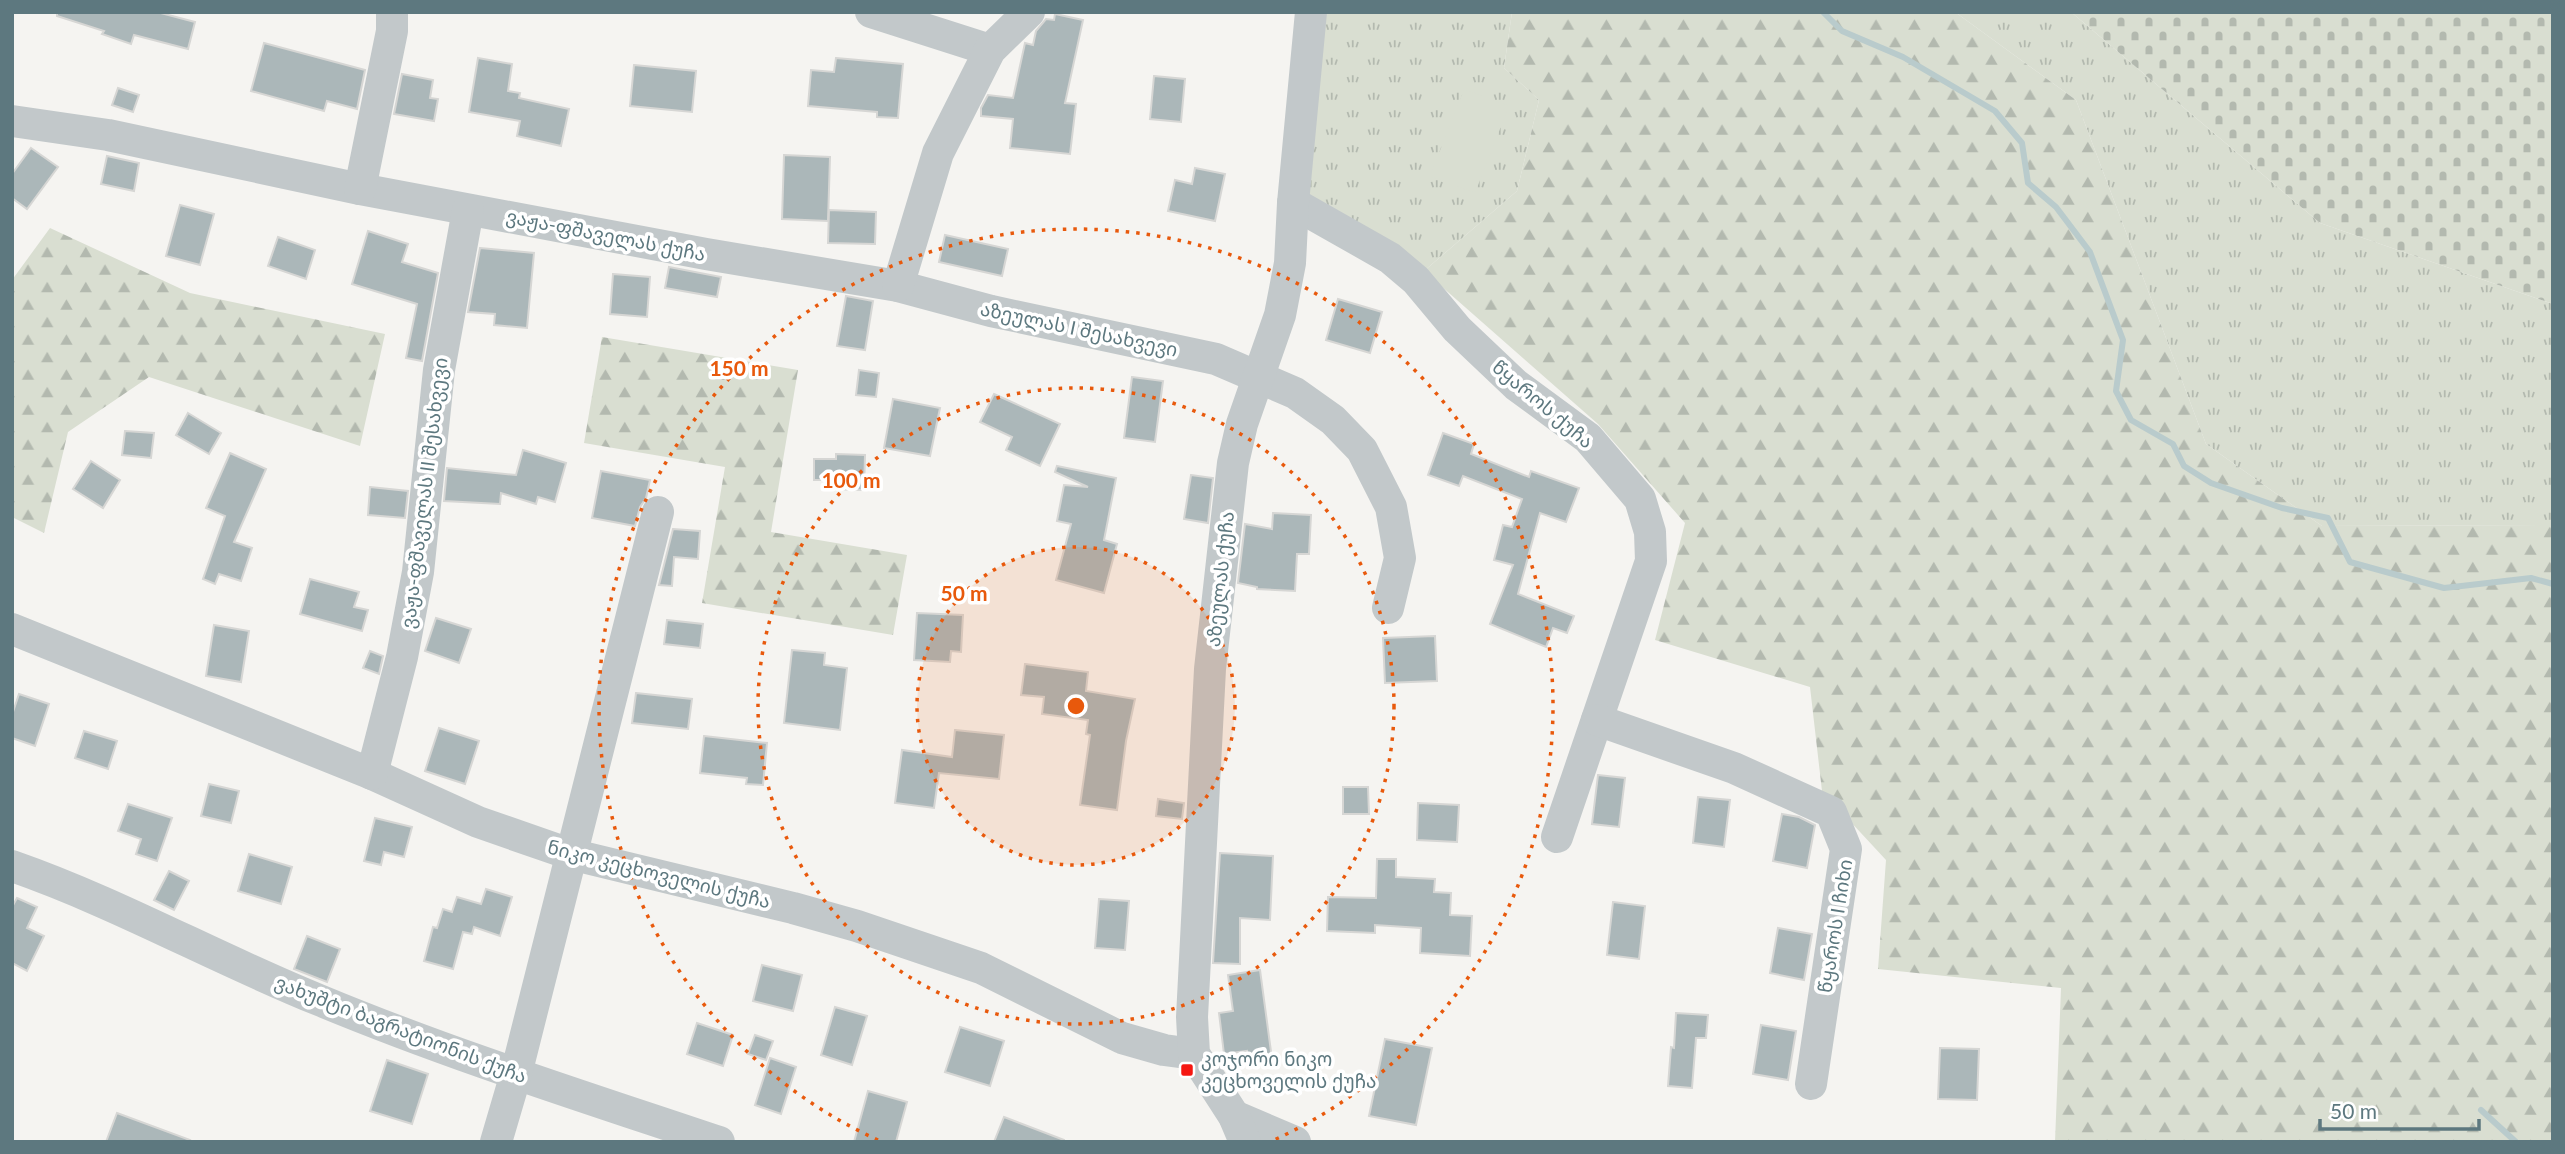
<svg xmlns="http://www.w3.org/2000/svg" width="2565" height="1154" viewBox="0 0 2565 1154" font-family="Lato,'Noto Sans Georgian',sans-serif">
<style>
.grass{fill:url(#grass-tufts)}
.forest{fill:url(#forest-firs)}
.cemetery{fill:url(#cemetery-stones)}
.garden{fill:#d9ded1}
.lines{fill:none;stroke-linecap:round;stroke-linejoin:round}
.stream{stroke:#b9cbcc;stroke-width:6}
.building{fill:#abb7b9;stroke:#d6d6d4;stroke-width:2}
.minor{stroke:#c2c8ca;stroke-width:32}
.ring{fill:none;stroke:#e8590c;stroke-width:3.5;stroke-dasharray:3.5 7}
.poi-dot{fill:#f51711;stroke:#fff;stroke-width:2.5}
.labels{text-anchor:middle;stroke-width:7;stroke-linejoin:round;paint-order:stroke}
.street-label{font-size:19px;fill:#5d787f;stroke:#fff}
.poi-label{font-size:19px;fill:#5d787f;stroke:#fff;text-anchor:start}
.centre{fill:#e8590c;stroke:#fff;stroke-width:3.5}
.ring-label{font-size:21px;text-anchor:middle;font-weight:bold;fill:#e8590c;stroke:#fff;stroke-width:7;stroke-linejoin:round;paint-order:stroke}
</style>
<defs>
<pattern id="grass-tufts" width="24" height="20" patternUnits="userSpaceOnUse" patternTransform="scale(1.75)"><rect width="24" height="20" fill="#d9ded1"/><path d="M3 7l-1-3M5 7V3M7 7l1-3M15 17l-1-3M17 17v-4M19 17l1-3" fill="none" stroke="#b3b9af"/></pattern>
<pattern id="forest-firs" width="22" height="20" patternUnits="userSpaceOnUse" patternTransform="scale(1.75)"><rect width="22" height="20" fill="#d9ded1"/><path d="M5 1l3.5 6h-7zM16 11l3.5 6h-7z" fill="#b3b9af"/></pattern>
<pattern id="cemetery-stones" width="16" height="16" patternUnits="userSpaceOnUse" patternTransform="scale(1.75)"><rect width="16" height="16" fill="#d9ded1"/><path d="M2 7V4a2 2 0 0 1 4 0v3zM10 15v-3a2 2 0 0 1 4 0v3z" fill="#b3b9af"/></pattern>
</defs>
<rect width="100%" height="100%" fill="#f5f4f1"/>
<!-- grass -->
<g class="grass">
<polygon points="1321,12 1512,12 1504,68 1539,100 1517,191 1424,271 1304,196"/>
<polygon points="1955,12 2071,12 2320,223 2553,304 2553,525 2322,526 2206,444 2076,100"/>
</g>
<!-- forest -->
<g class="forest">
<polygon points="1512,12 1955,12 2076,100 2206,444 2322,526 2553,525 2553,1142 2055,1142 2061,988 1878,969 1886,860 1822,791 1810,687 1655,640 1685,523 1598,424 1424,271 1517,191 1539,100 1504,68"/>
<polygon points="50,228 190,293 385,334 360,446 149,377 68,432 44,533 12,517 12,280"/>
<polygon points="602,337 798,370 771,532 907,555 893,635 702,603 725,467 584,443"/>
</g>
<!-- cemetery -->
<polygon class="cemetery" points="2071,12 2553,12 2553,304 2320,223"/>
<!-- garden -->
<polygon class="garden" points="1464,89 1509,106 1475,193 1430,176"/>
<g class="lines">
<!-- stream -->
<g class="stream">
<polyline points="1823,12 1842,31 1903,57 1995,111 2022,143 2028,183 2056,207 2090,252 2123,340 2116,391 2131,420 2173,444 2184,466 2211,483 2282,508 2328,518 2350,562 2444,588 2531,578 2553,584"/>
<polyline points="2481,1110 2516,1142"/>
</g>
</g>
<!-- building -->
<g class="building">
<polygon points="57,12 157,12 195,22 188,49 134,35 131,44 102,34 104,31 57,16"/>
<polygon points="1055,14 1083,20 1065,103 1076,104 1070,154 1010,148 1013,119 981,116 981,108 988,95 1013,98 1025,43 1033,45 1036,31 1046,19 1054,20"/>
<polygon points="264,43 365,70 357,109 327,101 324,111 251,91"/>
<polygon points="478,58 512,64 508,91 520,93 519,98 569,109 561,146 517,136 520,121 469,112"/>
<polygon points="836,58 903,64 898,118 877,117 877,112 808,106 811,70 834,72"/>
<polygon points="634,65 696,71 692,112 630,106"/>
<polygon points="402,74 433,80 430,98 438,99 434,121 394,114"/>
<polygon points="1154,76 1185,79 1181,122 1150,119"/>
<polygon points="118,88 139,95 133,112 112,105"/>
<polygon points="31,148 58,167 27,209 12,198 12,174"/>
<polygon points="784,155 830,157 828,221 782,219"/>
<polygon points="107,156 139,163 134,191 101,184"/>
<polygon points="1195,168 1225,174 1215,221 1168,211 1175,180 1192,184"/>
<polygon points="180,205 214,214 200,265 166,256"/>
<polygon points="829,210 876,212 875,244 828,243"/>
<polygon points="368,231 408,244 402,262 438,273 422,361 406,358 417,304 352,284"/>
<polygon points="945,235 1008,249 1002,276 939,262"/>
<polygon points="278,237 315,250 306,279 268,266"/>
<polygon points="480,248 534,253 527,328 494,325 495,314 468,312"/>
<polygon points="669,267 721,277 717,297 665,288"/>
<polygon points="613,274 650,277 647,317 610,314"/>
<polygon points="846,296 873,301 865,350 837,346"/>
<polygon points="1338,299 1382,312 1370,353 1326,340"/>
<polygon points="859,370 879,373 876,397 856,395"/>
<polygon points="1132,377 1163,381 1155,442 1124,438"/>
<polygon points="994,394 1060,424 1040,466 1006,450 1012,437 980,422"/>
<polygon points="893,399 940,408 930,456 884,448"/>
<polygon points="188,413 221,433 209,454 176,435"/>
<polygon points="125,431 154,433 151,458 122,455"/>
<polygon points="1443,433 1474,444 1471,454 1529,477 1531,471 1579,488 1566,522 1540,513 1518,594 1574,616 1567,633 1553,628 1546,647 1490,624 1513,565 1494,560 1503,525 1512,527 1522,499 1463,476 1459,486 1428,475"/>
<polygon points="523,450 566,463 555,502 538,497 536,504 501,493 500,504 444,501 447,468 516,475"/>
<polygon points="230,453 266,469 234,542 252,548 241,581 219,574 215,584 203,579 225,516 206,508"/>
<polygon points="836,454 865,455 864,490 832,489 833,480 814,480 814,459 836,459"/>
<polygon points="91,461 120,480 103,508 73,489"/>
<polygon points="1057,466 1116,478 1104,540 1117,544 1104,593 1056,580 1071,524 1057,521 1064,485 1088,487 1055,472"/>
<polygon points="601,471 650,480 646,498 640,507 635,526 592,518"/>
<polygon points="1191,475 1213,478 1208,523 1184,519"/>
<polygon points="370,487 408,491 405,518 368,515"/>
<polygon points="1273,513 1311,515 1309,554 1297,554 1295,591 1257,589 1257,587 1238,583 1245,524 1272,529"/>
<polygon points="673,529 700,531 698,559 674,557 672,586 659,585"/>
<polygon points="310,579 359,592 354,607 368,610 362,631 300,614"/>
<polygon points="917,613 963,615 961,652 951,651 950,662 914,660"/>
<polygon points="436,618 471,629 459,663 425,651"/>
<polygon points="667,620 703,624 700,648 664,644"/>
<polygon points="214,625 249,631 241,682 206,676"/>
<polygon points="1435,636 1437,681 1385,683 1383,638"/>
<polygon points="792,650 825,653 824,665 847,668 840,730 784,723"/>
<polygon points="370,651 383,656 379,674 363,668"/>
<polygon points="1025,664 1088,672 1086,691 1135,699 1126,741 1117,810 1080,805 1090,735 1086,734 1088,720 1042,714 1044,697 1021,695"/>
<polygon points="636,693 692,699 688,729 632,723"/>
<polygon points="19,694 49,704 35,746 12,738 12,715"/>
<polygon points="439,728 479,741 465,784 425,771"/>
<polygon points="955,730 1004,735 999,779 939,773 934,808 895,803 902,750 952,757"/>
<polygon points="84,731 117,741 108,769 75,758"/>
<polygon points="704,736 767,743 763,785 746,784 747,778 700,773"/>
<polygon points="1598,775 1625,778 1619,827 1592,824"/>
<polygon points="209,784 239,791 231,823 201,816"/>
<polygon points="1343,787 1368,787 1369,814 1343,814"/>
<polygon points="1698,797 1730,800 1724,847 1693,843"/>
<polygon points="1158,799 1184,803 1182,819 1156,816"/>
<polygon points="1418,803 1459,805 1457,842 1417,840"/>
<polygon points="128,804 172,818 157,861 136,854 141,839 118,831"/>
<polygon points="1782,814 1799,817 1815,825 1807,868 1773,861"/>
<polygon points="375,818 412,827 404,857 384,852 381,865 364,861"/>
<polygon points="1220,853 1273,856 1270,920 1240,918 1240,964 1213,963"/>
<polygon points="249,854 292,867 281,904 238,891"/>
<polygon points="1377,859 1396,859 1396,877 1435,879 1434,892 1451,893 1450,915 1472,916 1470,956 1420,953 1421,928 1375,925 1375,933 1327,931 1328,897 1376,898"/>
<polygon points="169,871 189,881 174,910 154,900"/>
<polygon points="486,889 512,897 500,936 474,927 472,934 463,932 453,969 424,961 433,927 437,928 443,909 452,912 457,897 481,904"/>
<polygon points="17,898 37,907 27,928 44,936 27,971 12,963 12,907"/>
<polygon points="1099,899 1129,901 1125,950 1095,948"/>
<polygon points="1613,902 1645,906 1639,959 1607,955"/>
<polygon points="1778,928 1812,934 1804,980 1770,973"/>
<polygon points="307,936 340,949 327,982 294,969"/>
<polygon points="762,965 802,975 793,1011 753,1001"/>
<polygon points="1260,970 1272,1059 1248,1062 1247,1051 1224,1054 1219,1013 1233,1011 1228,975"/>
<polygon points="835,1007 867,1016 852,1065 821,1055"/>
<polygon points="1676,1013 1708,1015 1706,1038 1696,1038 1692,1088 1668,1086 1671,1047 1674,1048"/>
<polygon points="697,1023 733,1035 723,1066 687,1054"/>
<polygon points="1761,1025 1796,1031 1788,1080 1753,1074"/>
<polygon points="960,1027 1004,1041 990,1086 945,1072"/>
<polygon points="755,1035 773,1041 766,1060 748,1054"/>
<polygon points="1385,1039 1432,1048 1416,1125 1369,1116"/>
<polygon points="1940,1048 1979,1049 1977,1100 1938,1099"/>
<polygon points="770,1058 796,1067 781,1114 755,1105"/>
<polygon points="387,1060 428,1074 412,1124 370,1111"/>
<polygon points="868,1091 907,1102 896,1142 854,1142"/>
<polygon points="117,1113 190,1140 189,1142 106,1142"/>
<polygon points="1004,1117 1064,1140 1064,1142 994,1142"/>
</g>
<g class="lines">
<!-- minor -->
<g class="minor">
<polyline points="871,12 990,50"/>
<polyline points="12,121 108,135 360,189 706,254 898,286 991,311 1216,359 1295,393 1333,420 1362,450 1391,507 1400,558 1388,608"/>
<polyline points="360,189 392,31 392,12"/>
<polyline points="1293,203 1390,258 1416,280 1457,329 1516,385 1588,438 1640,499 1650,532 1651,561 1557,837"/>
<polyline points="898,286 938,153 990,50 1029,12"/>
<polyline points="12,629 372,774 478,822 570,854 793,908 857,926 981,968 1122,1038 1164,1050 1194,1054"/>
<polyline points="1597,720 1734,768 1831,812 1846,849 1811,1084"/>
<polyline points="372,774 402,657 418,572 439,370 468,210"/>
<path d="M12 866C118 903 215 958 319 1000 449 1054 585 1097 719 1142"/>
<polyline points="1234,1116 1295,1142"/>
<polyline points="496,1142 516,1074 658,512"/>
<polyline points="1245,1142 1234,1116 1194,1054 1192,1017 1210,669 1233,463 1242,424 1280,315 1290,263 1293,203 1311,12"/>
</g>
</g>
<!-- distance rings -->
<circle cx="1076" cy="706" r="159" fill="#e8590c" fill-opacity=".12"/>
<g class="ring">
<circle cx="1076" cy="706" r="159"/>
<circle cx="1076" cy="706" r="318"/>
<path d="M878 1140A477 477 0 1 1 1274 1140"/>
</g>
<!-- markers -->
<rect class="poi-dot" x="1180" y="1063" width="14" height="14" rx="3.5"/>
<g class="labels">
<!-- street labels -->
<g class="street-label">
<text transform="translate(606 235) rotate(11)" y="7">ვაჟა-ფშაველას ქუჩა</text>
<text transform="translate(1079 329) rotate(12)" y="7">აზეულას I შესახვევი</text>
<text transform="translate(1543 404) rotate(40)" y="7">წყაროს ქუჩა</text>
<text transform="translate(424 493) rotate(-83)" y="7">ვაჟა-ფშაველას II შესახვევი</text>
<text transform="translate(1220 579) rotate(-84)" y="7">აზეულას ქუჩა</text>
<text transform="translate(659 874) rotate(14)" y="7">ნიკო კეცხოველის ქუჩა</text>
<text transform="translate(1835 926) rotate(-81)" y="7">წყაროს I ჩიხი</text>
<text transform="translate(401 1029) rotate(21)" y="7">ვახუშტი ბაგრატიონის ქუჩა</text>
</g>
<!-- poi labels -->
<g class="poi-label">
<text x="1201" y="1066">კოჯორი ნიკო<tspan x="1201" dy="22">კეცხოველის ქუჩა</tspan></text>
</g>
</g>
<circle cx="1076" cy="706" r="10" class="centre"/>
<g class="ring-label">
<text x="739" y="376">150 m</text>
<text x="851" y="488">100 m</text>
<text x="964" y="601">50 m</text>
</g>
<!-- border -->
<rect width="2565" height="1154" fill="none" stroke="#5d787f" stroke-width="28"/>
<!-- scale -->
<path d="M2320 1119v10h159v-10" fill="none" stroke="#5d787f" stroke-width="3.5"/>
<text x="2330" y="1119" font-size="21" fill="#5d787f" stroke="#ffffff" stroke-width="5" paint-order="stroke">50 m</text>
</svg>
